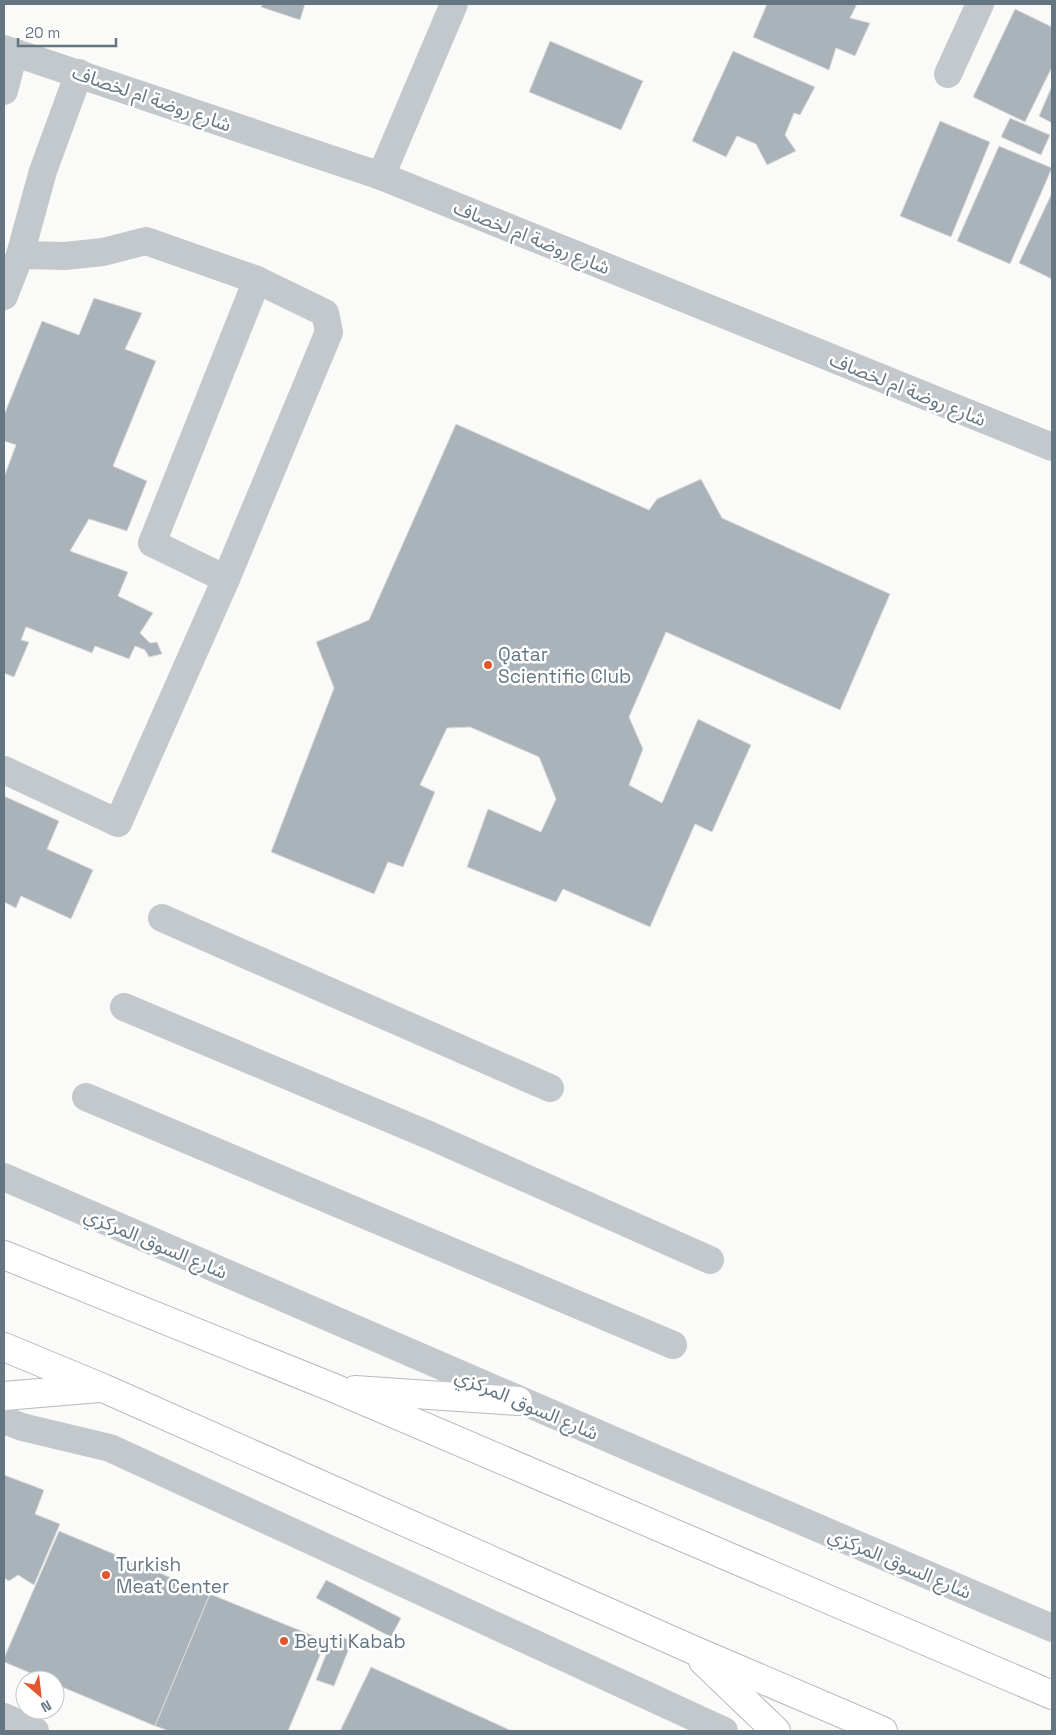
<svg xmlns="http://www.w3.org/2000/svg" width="1056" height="1735" viewBox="0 0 1056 1735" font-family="'Space Grotesk','Noto Sans Arabic',sans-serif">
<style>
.building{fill:#aab3b9;stroke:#dcdcda}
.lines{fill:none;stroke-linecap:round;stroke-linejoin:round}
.major-casing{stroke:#b5babe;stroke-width:30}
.minor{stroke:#c3c8cc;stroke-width:28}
.major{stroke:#fff;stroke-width:28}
.poi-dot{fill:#e4572e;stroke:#fff;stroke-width:2}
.labels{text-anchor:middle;stroke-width:5;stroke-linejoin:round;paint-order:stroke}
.street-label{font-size:19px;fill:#657683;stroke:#fff}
.poi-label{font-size:19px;fill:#657683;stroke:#fff;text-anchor:start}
</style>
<rect width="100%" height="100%" fill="#fafaf8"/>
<!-- building -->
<g class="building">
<polygon points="263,4 305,4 300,20 261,7"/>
<polygon points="767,4 857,4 850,18 870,23 855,56 836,48 829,70 753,37"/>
<polygon points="1015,9 1052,27 1052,67 1025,122 973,97"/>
<polygon points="550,41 643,81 621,130 529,92"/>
<polygon points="733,51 815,87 800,115 794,113 785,135 796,151 767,165 756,144 737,136 726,157 692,141"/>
<polygon points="1052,86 1052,123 1039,116"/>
<polygon points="1010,118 1050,135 1041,155 1001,137"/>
<polygon points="940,121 990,142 951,237 900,216"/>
<polygon points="999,146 1052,168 1010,264 957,241"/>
<polygon points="1052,193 1052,279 1019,263"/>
<polygon points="94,298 142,313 125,349 156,361 113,466 147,481 127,531 89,519 70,551 128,572 118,596 153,613 140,633 150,643 157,642 162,654 149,657 145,650 135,646 129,659 95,646 92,653 26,627 21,640 29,642 14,677 4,673 4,477 16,445 4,441 4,415 42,321 79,335"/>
<polygon points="456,424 649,510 657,499 701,479 722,518 890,594 840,710 666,632 629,717 643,749 629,785 662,803 698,719 751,745 712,832 695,824 650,927 563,889 556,902 467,867 488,809 541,832 556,799 539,757 470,727 447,728 420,785 435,792 403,867 388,862 374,894 271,852 334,688 316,642 369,620"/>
<polygon points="4,796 59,821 47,849 93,870 71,919 21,896 16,908 4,902"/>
<polygon points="4,1475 44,1490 35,1514 60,1524 34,1585 18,1575 9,1581 4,1578"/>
<polygon points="59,1531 210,1594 155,1726 55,1684 55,1680 47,1680 4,1662 4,1658"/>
<polygon points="326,1580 401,1618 391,1637 316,1598"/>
<polygon points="210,1594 326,1641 288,1731 169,1731 155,1726"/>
<polygon points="334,1634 352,1641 334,1686 316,1680"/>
<polygon points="371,1667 512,1731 340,1731"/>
</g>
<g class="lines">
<!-- major casing -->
<g class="major-casing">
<g id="major">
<polyline points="4,1255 334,1388 1052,1695"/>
<polyline points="4,1347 103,1388 691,1649 883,1731"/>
<polyline points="355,1390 518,1401"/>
<polyline points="4,1396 99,1388"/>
<polyline points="703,1661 776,1731"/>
</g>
</g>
<!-- minor -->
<g class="minor">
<polyline points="4,49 381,176 1052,447"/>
<polyline points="948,74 980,4"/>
<polyline points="4,91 14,52"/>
<polyline points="381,176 454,4"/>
<polyline points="4,296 20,255 43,171 79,73"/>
<polyline points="226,579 152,543 257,280"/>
<polyline points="4,770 118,823 226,579 329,332 325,313 257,280 146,241 103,252 65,256 20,255"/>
<polyline points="162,918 550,1088"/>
<polyline points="124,1007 431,1136 710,1260"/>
<polyline points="86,1097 673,1345"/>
<path d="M4 1177C353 1329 702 1479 1052 1628"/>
<polyline points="4,1420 22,1427 110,1448 724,1731"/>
<polyline points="4,1717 35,1731"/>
</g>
<!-- major -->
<use href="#major" class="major"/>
</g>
<!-- markers -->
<g class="poi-dot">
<circle cx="488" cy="665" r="5"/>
<circle cx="106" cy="1575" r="5"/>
<circle cx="284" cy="1641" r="5"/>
</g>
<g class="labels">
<!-- street labels -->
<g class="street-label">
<text transform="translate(152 98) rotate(19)" y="7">شارع روضة ام لخصاف</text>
<text transform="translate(532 237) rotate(22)" y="7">شارع روضة ام لخصاف</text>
<text transform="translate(908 389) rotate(22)" y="7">شارع روضة ام لخصاف</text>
<text transform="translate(156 1243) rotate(23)" y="7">شارع السوق المركزي</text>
<text transform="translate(527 1404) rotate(23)" y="7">شارع السوق المركزي</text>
<text transform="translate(900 1563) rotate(23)" y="7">شارع السوق المركزي</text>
</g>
<!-- poi labels -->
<g class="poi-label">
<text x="498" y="661">Qatar<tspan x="498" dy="22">Scientific Club</tspan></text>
<text x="116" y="1571">Turkish<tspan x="116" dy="22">Meat Center</tspan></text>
<text x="294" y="1648">Beyti Kabab</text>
</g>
</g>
<!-- border -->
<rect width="1056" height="1735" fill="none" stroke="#657683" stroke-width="10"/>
<!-- north arrow -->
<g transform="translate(40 1695) rotate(152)"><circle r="24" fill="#ffffff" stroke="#c1c8cd"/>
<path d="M0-4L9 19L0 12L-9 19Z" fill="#e4572e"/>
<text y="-8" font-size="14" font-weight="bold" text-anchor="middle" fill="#657683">N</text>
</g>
<!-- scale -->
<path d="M18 38v8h98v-8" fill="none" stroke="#657683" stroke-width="2.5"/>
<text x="25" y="38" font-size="15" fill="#657683" stroke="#ffffff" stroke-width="4" paint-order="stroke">20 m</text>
</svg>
